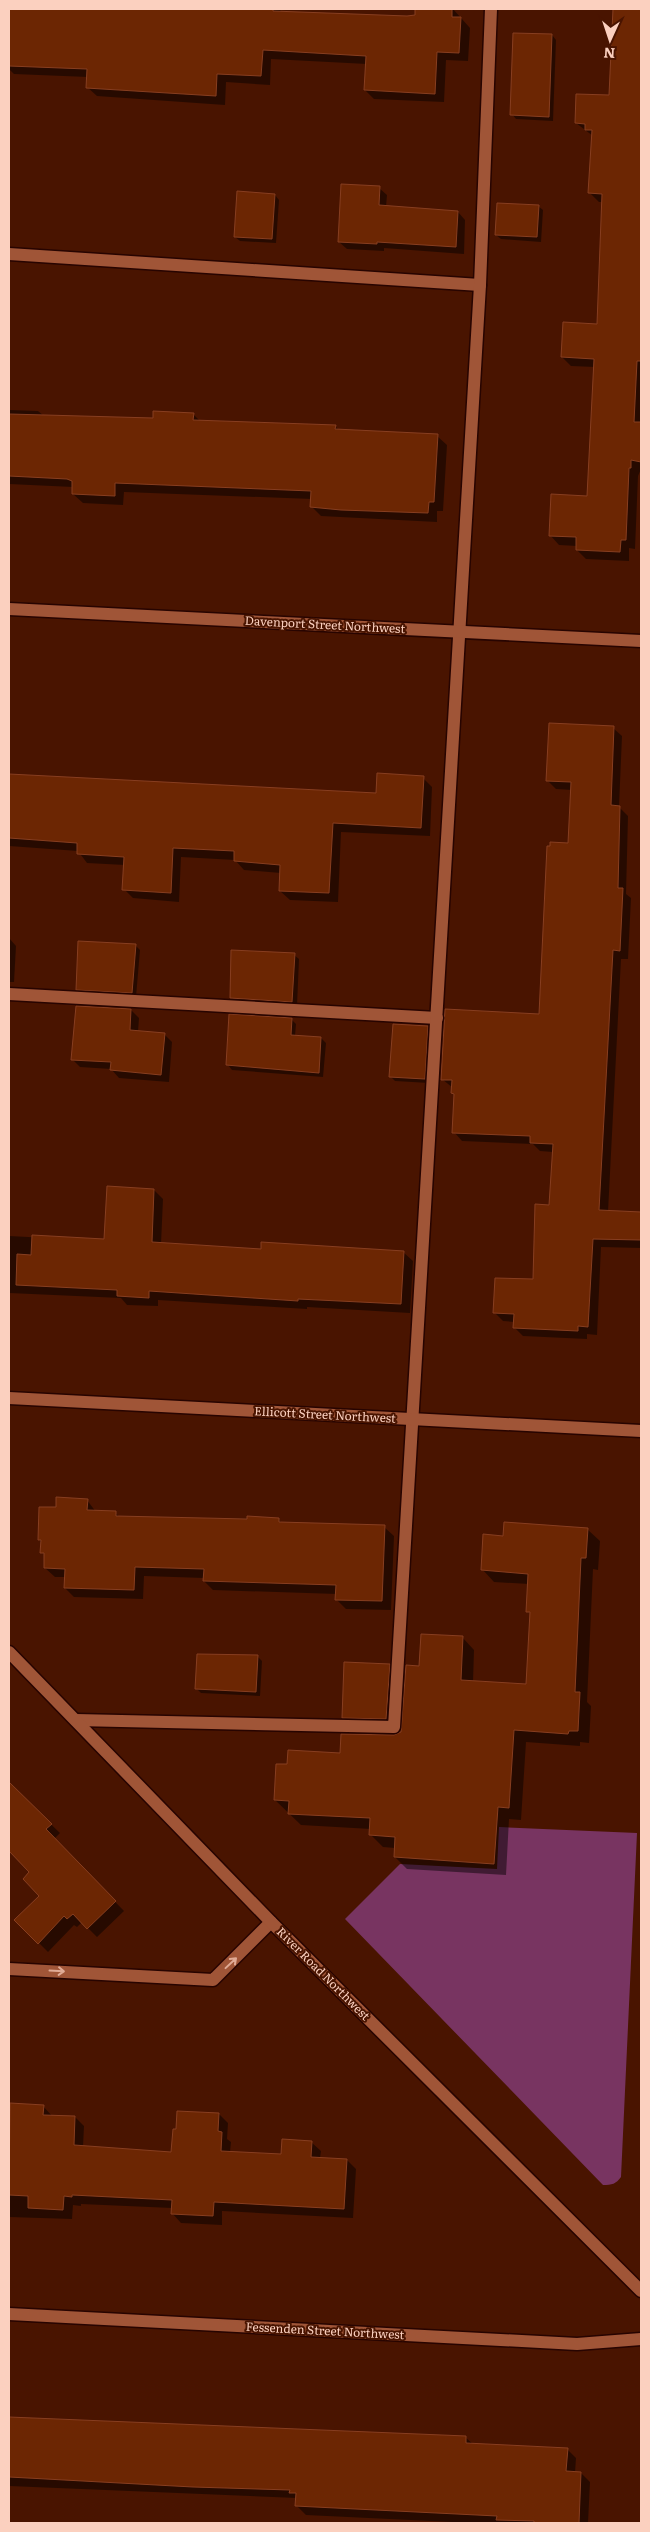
<svg xmlns="http://www.w3.org/2000/svg" width="650" height="2532" viewBox="0 0 650 2532" font-family="Literata,serif">
<style>
.green{fill:#783461}
.shadow{fill:#0007}
.building{fill:#6c2603;stroke:#873e20}
.lines{fill:none;stroke-linecap:round;stroke-linejoin:round}
.lane-casing{stroke:#270400;stroke-width:15}
.street-casing{stroke:#270400;stroke-width:15}
.secondary-casing{stroke:#270400;stroke-width:15}
.lane{stroke:#a05537;stroke-width:12}
.street{stroke:#a05537;stroke-width:12}
.secondary{stroke:#a05537;stroke-width:12}
.oneway{stroke:#e0ab96}
.labels{text-anchor:middle;stroke-width:4;stroke-linejoin:round;paint-order:stroke}
.street-label{font-size:12px;fill:#fbd0bf;stroke:#491400}
</style>
<rect width="100%" height="100%" fill="#491400"/>
<!-- green -->
<path class="green" d="M499 1827 637 1833 621 2177C616 2184 612 2185 603 2185L345 1919 400 1864 497 1869Z"/>
<!-- shadow -->
<g class="shadow">
<polygon points="9,9 279,9 282,12 407,18 416,16 416,9 453,9 470,28 468,61 446,60 444,102 374,99 365,90 367,64 271,59 270,85 226,82 225,105 97,96 87,87 88,77 14,74 9,69"/>
<polygon points="614,11 641,12 641,469 638,476 635,549 629,548 629,561 586,559 577,550 577,546 559,545 550,535 588,497 595,367 571,366 562,357 598,326 603,202 599,202 590,193 593,136 576,123 610,97"/>
<polygon points="552,35 556,40 553,121 516,119 512,114"/>
<polygon points="379,188 387,195 386,207 458,212 465,220 464,254 384,248 384,251 347,249 339,242"/>
<polygon points="275,195 279,200 276,243 240,241 235,237"/>
<polygon points="538,206 543,210 541,242 501,239 496,235"/>
<polygon points="10,410 38,411 44,416 154,419 193,414 200,421 335,426 340,431 437,436 447,445 443,511 437,511 437,522 321,516 311,506 312,499 124,492 123,505 83,503 73,494 73,487 9,484"/>
<polygon points="613,728 622,736 619,807 628,816 626,894 631,898 628,959 621,959 608,1212 641,1213 641,1248 601,1247 597,1335 587,1334 587,1339 523,1336 514,1327 515,1322 503,1321 495,1313 534,1280 551,1206 553,1152 540,1151 533,1144 462,1141 454,1132 455,1096 453,1093 453,1088 442,1079 540,1016 570,844 572,790 556,789 547,780"/>
<polygon points="9,776 377,794 423,778 432,787 430,836 341,832 338,902 290,900 280,891 281,873 244,870 235,860 181,857 179,902 133,898 124,889 125,865 87,863 78,851 9,846"/>
<polygon points="9,938 16,946 14,982 9,982"/>
<polygon points="135,945 140,950 136,997 82,994 77,989"/>
<polygon points="294,955 299,959 297,1006 236,1002 231,998"/>
<polygon points="131,1010 139,1018 138,1032 164,1034 172,1042 169,1082 119,1078 111,1069 80,1067 72,1059"/>
<polygon points="291,1019 296,1024 295,1036 321,1038 326,1043 323,1077 232,1070 228,1065"/>
<polygon points="427,1027 432,1031 429,1083 395,1081 390,1076"/>
<polygon points="154,1190 163,1199 161,1244 262,1250 403,1252 413,1261 410,1313 307,1307 307,1309 158,1300 158,1306 127,1305 121,1298 9,1293 9,1236 106,1241"/>
<polygon points="87,1500 96,1512 115,1513 120,1517 278,1519 282,1523 384,1527 394,1536 391,1610 346,1609 336,1599 337,1594 213,1590 204,1581 204,1578 144,1576 143,1599 74,1597 65,1588 65,1577 55,1577 45,1568 46,1556 42,1552 42,1543 39,1540 57,1508"/>
<polygon points="587,1529 600,1541 598,1570 593,1569 587,1702 591,1706 589,1743 580,1742 580,1746 526,1742 521,1820 509,1819 506,1875 407,1869 395,1857 395,1848 383,1847 370,1834 371,1829 301,1825 275,1800 288,1765 342,1754 399,1735 403,1728 420,1667 462,1637 474,1650 473,1682 527,1685 531,1614 528,1611 529,1584 494,1582 482,1569 504,1537"/>
<polygon points="257,1656 262,1661 260,1696 201,1693 196,1688"/>
<polygon points="389,1665 394,1670 391,1723 348,1722 343,1717"/>
<polygon points="9,1784 60,1833 54,1839 124,1911 97,1937 82,1922 77,1927 74,1925 48,1952 16,1920 40,1896 31,1872 9,1849"/>
<polygon points="9,2105 43,2106 52,2116 75,2117 84,2126 83,2147 173,2153 219,2114 228,2123 227,2139 231,2142 230,2152 283,2155 311,2142 321,2151 320,2158 347,2160 356,2169 353,2218 222,2211 222,2225 181,2223 172,2213 172,2208 81,2204 81,2206 73,2205 72,2219 9,2217"/>
<polygon points="9,2418 466,2438 473,2444 567,2449 576,2458 575,2473 581,2473 590,2482 588,2523 473,2523 306,2515 297,2506 297,2498 9,2486"/>
</g>
<!-- building -->
<g class="building">
<polygon points="9,9 273,9 273,11 407,16 415,15 415,9 452,9 452,17 461,17 459,53 437,52 435,94 364,90 366,56 263,50 261,76 217,74 216,96 86,88 87,69 9,66"/>
<polygon points="613,9 641,9 641,361 637,361 634,422 641,422 641,462 631,460 631,468 629,468 626,540 621,540 620,552 576,550 576,537 549,536 551,494 587,496 594,359 561,357 563,322 597,324 602,194 588,193 592,130 585,130 585,124 575,123 576,94 609,95"/>
<polygon points="513,33 552,34 549,117 510,115"/>
<polygon points="341,184 380,186 379,205 458,211 456,247 377,242 377,244 338,242"/>
<polygon points="237,191 275,194 272,239 234,237"/>
<polygon points="497,203 539,205 537,237 495,235"/>
<polygon points="153,411 194,413 193,420 336,425 335,429 438,434 434,502 429,502 428,513 341,510 310,507 311,491 115,483 115,496 72,494 72,481 67,479 9,476 9,414 153,418"/>
<polygon points="549,723 614,726 611,805 620,806 618,888 623,888 620,951 613,950 599,1210 641,1212 641,1240 593,1239 588,1327 578,1326 578,1331 513,1328 514,1314 493,1313 495,1278 533,1279 535,1204 549,1205 553,1144 530,1143 530,1136 452,1133 454,1094 451,1093 452,1080 441,1080 445,1009 539,1014 547,846 550,846 550,842 568,843 571,782 546,781"/>
<polygon points="377,773 424,776 421,828 333,823 329,893 279,891 280,865 234,861 234,851 173,848 171,893 122,890 124,857 77,854 77,843 9,838 9,774 376,793"/>
<polygon points="78,941 136,944 132,993 76,990"/>
<polygon points="231,950 295,953 292,1002 230,998"/>
<polygon points="76,1006 131,1009 130,1030 165,1033 161,1075 110,1070 111,1062 71,1060"/>
<polygon points="229,1014 292,1018 291,1035 321,1037 319,1073 226,1065"/>
<polygon points="393,1024 428,1026 425,1079 389,1077"/>
<polygon points="107,1186 154,1189 152,1242 261,1249 261,1242 404,1251 401,1304 298,1299 298,1301 149,1291 149,1298 117,1296 117,1290 16,1285 17,1254 31,1255 32,1235 104,1239"/>
<polygon points="56,1497 88,1499 87,1510 116,1511 116,1516 247,1519 247,1516 279,1518 279,1522 385,1525 382,1601 335,1600 336,1585 203,1581 204,1569 135,1567 134,1590 64,1588 65,1569 44,1568 44,1553 40,1553 41,1540 38,1540 39,1507 56,1507"/>
<polygon points="504,1522 588,1528 586,1558 581,1558 575,1692 580,1692 578,1731 569,1731 568,1734 514,1730 509,1808 498,1807 494,1864 394,1857 395,1837 369,1835 370,1818 288,1814 289,1801 274,1800 276,1764 287,1764 288,1750 340,1753 341,1734 394,1735 401,1732 406,1665 419,1666 421,1634 463,1636 461,1680 526,1684 530,1612 526,1612 528,1574 481,1570 483,1534 503,1536"/>
<polygon points="197,1654 258,1655 256,1692 195,1689"/>
<polygon points="344,1662 390,1664 386,1719 342,1718"/>
<polygon points="9,1782 52,1824 46,1829 116,1901 87,1929 73,1914 67,1919 64,1916 38,1944 14,1920 39,1896 23,1879 29,1872 9,1851"/>
<polygon points="10,2103 44,2105 43,2115 75,2116 74,2145 171,2152 173,2129 176,2129 177,2111 219,2113 218,2131 222,2132 221,2151 281,2154 282,2139 312,2141 311,2157 347,2159 344,2209 214,2202 213,2216 171,2214 172,2200 72,2195 72,2197 64,2196 63,2210 28,2208 28,2196 9,2195"/>
<polygon points="9,2417 466,2436 466,2443 568,2448 566,2471 581,2472 579,2523 534,2523 534,2521 496,2520 497,2516 295,2506 296,2493 289,2493 290,2490 193,2487 9,2477"/>
</g>
<g class="lines">
<!-- lane casing -->
<g class="lane-casing">
<g id="lane">
<polyline points="9,254 480,285"/>
<polyline points="9,994 437,1018"/>
<polyline points="76,1720 394,1727 480,285 491,9"/>
<polyline points="9,1969 213,1980 271,1922"/>
</g>
</g>
<!-- street casing -->
<g class="street-casing">
<g id="street">
<polyline points="9,609 641,641"/>
<polyline points="9,1398 641,1431"/>
</g>
</g>
<!-- secondary casing -->
<g class="secondary-casing">
<g id="secondary">
<polyline points="9,1652 271,1922 641,2291"/>
<polyline points="9,2314 577,2344 641,2339"/>
</g>
</g>
<!-- lane -->
<use href="#lane" class="lane"/>
<!-- street -->
<use href="#street" class="street"/>
<!-- secondary -->
<use href="#secondary" class="secondary"/>
</g>
<!-- one-way arrows -->
<defs><path id="oneway-shaft" d="M-6 0H5M1.5-3L5.5 0L1.5 3" fill="none" stroke-width="1.6" stroke-linecap="round" stroke-linejoin="round" transform="scale(1.25)"/></defs>
<g class="oneway">
<use href="#oneway-shaft" transform="translate(231 1963) rotate(-43)"/>
<use href="#oneway-shaft" transform="translate(57 1971) rotate(3)"/>
</g>
<g class="labels">
<!-- street labels -->
<g class="street-label">
<text transform="translate(325 625) rotate(3)" y="4">Davenport Street Northwest</text>
<text transform="translate(325 1415) rotate(3)" y="4">Ellicott Street Northwest</text>
<text transform="translate(323 1974) rotate(45)" y="4">River Road Northwest</text>
<text transform="translate(325 2331) rotate(3)" y="4">Fessenden Street Northwest</text>
</g>
</g>
<!-- border -->
<rect width="650" height="2532" fill="none" stroke="#fbd0bf" stroke-width="20"/>
<!-- north arrow -->
<g transform="translate(610 40) rotate(183)" stroke="#491400" stroke-width="4" paint-order="stroke">
<path d="M0-4L9 19L0 12L-9 19Z" fill="#fbd0bf"/>
<text y="-8" font-size="14" font-weight="bold" text-anchor="middle" fill="#fbd0bf">N</text>
</g>
</svg>
